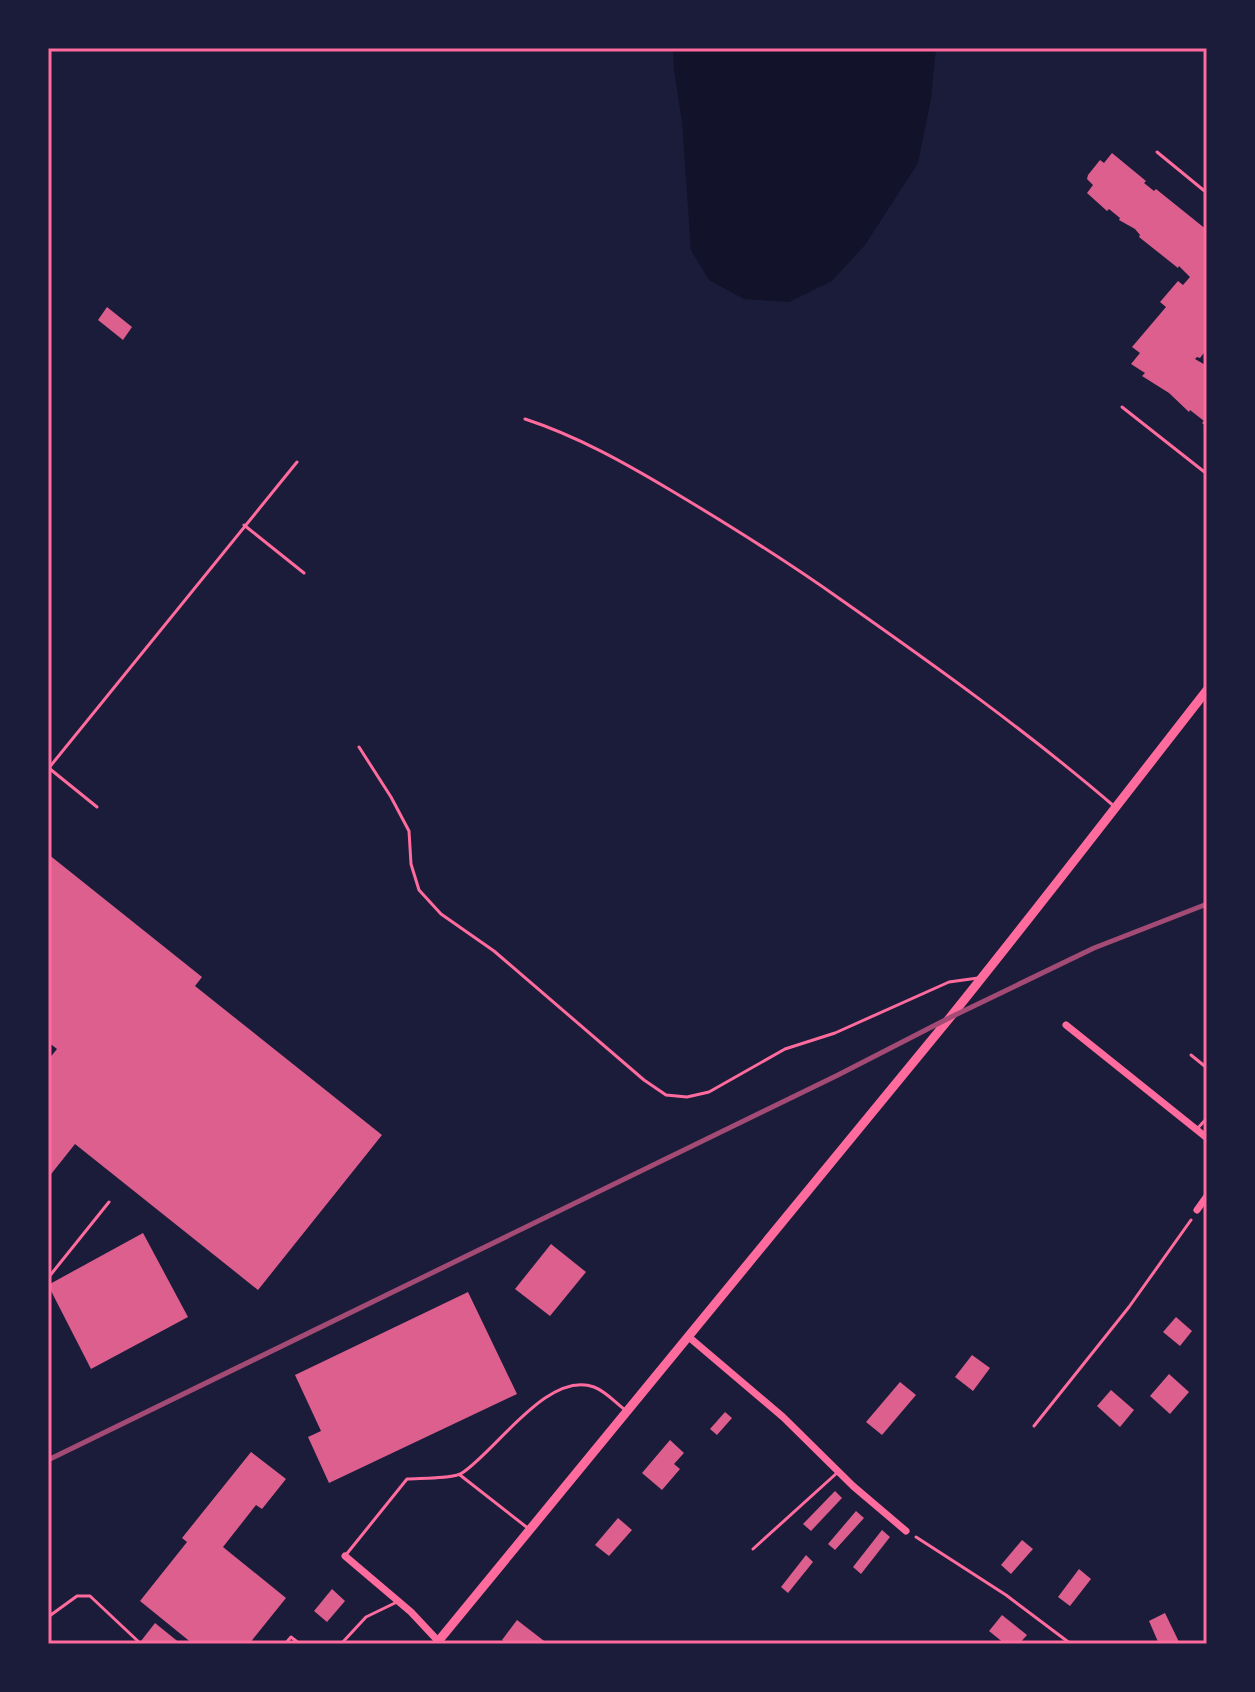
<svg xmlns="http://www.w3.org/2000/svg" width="1255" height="1692" viewBox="0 0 1255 1692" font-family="Jost,sans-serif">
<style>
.water{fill:#12122b}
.building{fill:#dd5f8e}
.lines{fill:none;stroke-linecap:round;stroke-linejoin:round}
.path{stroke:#ff6b9d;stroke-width:3}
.service{stroke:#ff6b9d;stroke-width:3}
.minor{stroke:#ff6b9d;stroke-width:7}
.tertiary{stroke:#ff6b9d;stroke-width:9}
.rail{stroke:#a44b75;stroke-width:5}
.neatline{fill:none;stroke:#ff6b9d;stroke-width:3}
</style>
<rect width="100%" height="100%" fill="#1b1b3a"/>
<!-- water -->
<polygon class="water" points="673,48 936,48 931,99 918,163 865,245 832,281 789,302 744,299 709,280 691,250 682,122 674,70"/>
<!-- building -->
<g class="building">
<polygon points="1112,153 1146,181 1144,183 1154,191 1156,189 1207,230 1207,349 1200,358 1197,357 1195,359 1207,366 1207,427 1202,423 1204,421 1190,410 1189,412 1169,393 1142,376 1145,373 1131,364 1140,353 1132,347 1166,307 1160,302 1178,281 1183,285 1190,277 1179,266 1178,268 1139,237 1140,235 1135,229 1119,220 1120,218 1109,209 1107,211 1087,193 1093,185 1087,179 1088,175 1100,160 1104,163"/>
<polygon points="107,307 132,327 123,340 98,320"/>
<polygon points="48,854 202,977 195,986 382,1135 258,1290 75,1144 48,1178 48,1060 57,1049 48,1042"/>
<polygon points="143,1233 188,1317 91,1369 48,1285"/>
<polygon points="551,1244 586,1272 550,1316 515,1289"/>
<polygon points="468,1292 517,1394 329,1483 308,1437 321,1431 295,1375"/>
<polygon points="1176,1317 1192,1331 1180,1346 1163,1332"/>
<polygon points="972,1355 990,1368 973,1391 955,1377"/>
<polygon points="1169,1374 1189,1392 1170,1414 1150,1396"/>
<polygon points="900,1382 916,1395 882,1435 866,1422"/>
<polygon points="1111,1390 1134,1410 1120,1427 1097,1406"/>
<polygon points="725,1412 732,1418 717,1435 710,1429"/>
<polygon points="670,1440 684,1453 674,1464 680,1469 662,1490 642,1473"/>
<polygon points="251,1452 286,1479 262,1509 256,1505 223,1547 286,1598 249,1644 193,1644 140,1601 187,1542 182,1538"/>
<polygon points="835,1491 842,1498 811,1531 803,1524"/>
<polygon points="856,1511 864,1518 835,1550 828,1544"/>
<polygon points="618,1518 632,1530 609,1556 595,1545"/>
<polygon points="882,1530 890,1537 861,1574 853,1567"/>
<polygon points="1022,1540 1033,1549 1011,1574 1001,1565"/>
<polygon points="806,1555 813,1562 788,1593 781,1587"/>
<polygon points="1079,1569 1091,1579 1070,1606 1058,1597"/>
<polygon points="332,1589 345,1601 327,1622 314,1611"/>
<polygon points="1165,1613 1180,1644 1159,1644 1149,1621"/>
<polygon points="1002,1615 1027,1635 1019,1644 1005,1644 989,1631"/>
<polygon points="517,1620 548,1644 507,1644 502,1640"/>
<polygon points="155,1623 181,1644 146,1644 141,1641"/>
</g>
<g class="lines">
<!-- path -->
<g class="path">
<polyline points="1034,1426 1129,1307 1191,1220"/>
<polyline points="916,1537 1006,1595 1071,1644"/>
</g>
<!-- service -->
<g class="service">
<polyline points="1157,152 1207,193"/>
<polyline points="1122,407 1207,474"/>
<path d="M525 419C577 436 625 463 672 491 729 525 785 560 840 599 934 665 1028 732 1115 807"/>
<polyline points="244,525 304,573"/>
<polyline points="359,747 391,797 409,831 411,864 419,890 441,914 494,951 644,1080 666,1095 687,1097 709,1092 785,1049 835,1033 949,982 978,978"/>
<polyline points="48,769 297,462"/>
<polyline points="50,769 97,807"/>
<polyline points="1191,1055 1207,1068"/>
<polyline points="1197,1129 1207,1118"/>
<polyline points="48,1278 109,1202"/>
<polyline points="460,1475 529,1529"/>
<polyline points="753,1549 838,1472"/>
<path d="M345 1556 407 1479C420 1478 453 1479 462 1473 496 1451 548 1370 594 1387 605 1391 615 1402 624 1409"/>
<polyline points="48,1617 77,1596 90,1596 141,1644"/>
<polyline points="285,1644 291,1637 300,1644"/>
<polyline points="341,1644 366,1617 397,1602"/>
</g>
<!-- minor -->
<g class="minor">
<polyline points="1066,1025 1207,1138"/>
<polyline points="1197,1210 1207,1196"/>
<polyline points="690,1338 783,1417 853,1486 906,1531"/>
<polyline points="345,1556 411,1612 440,1643"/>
</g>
<!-- tertiary -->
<path class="tertiary" d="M436 1644C606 1435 779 1229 948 1020 1036 911 1121 800 1207 690"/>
<!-- rail -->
<polyline class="rail" points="48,1460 838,1075 951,1017 1094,948 1207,904"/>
</g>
<!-- border -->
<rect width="1255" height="1692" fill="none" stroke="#1b1b3a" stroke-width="100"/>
<rect x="50" y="50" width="1155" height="1592" class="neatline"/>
</svg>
